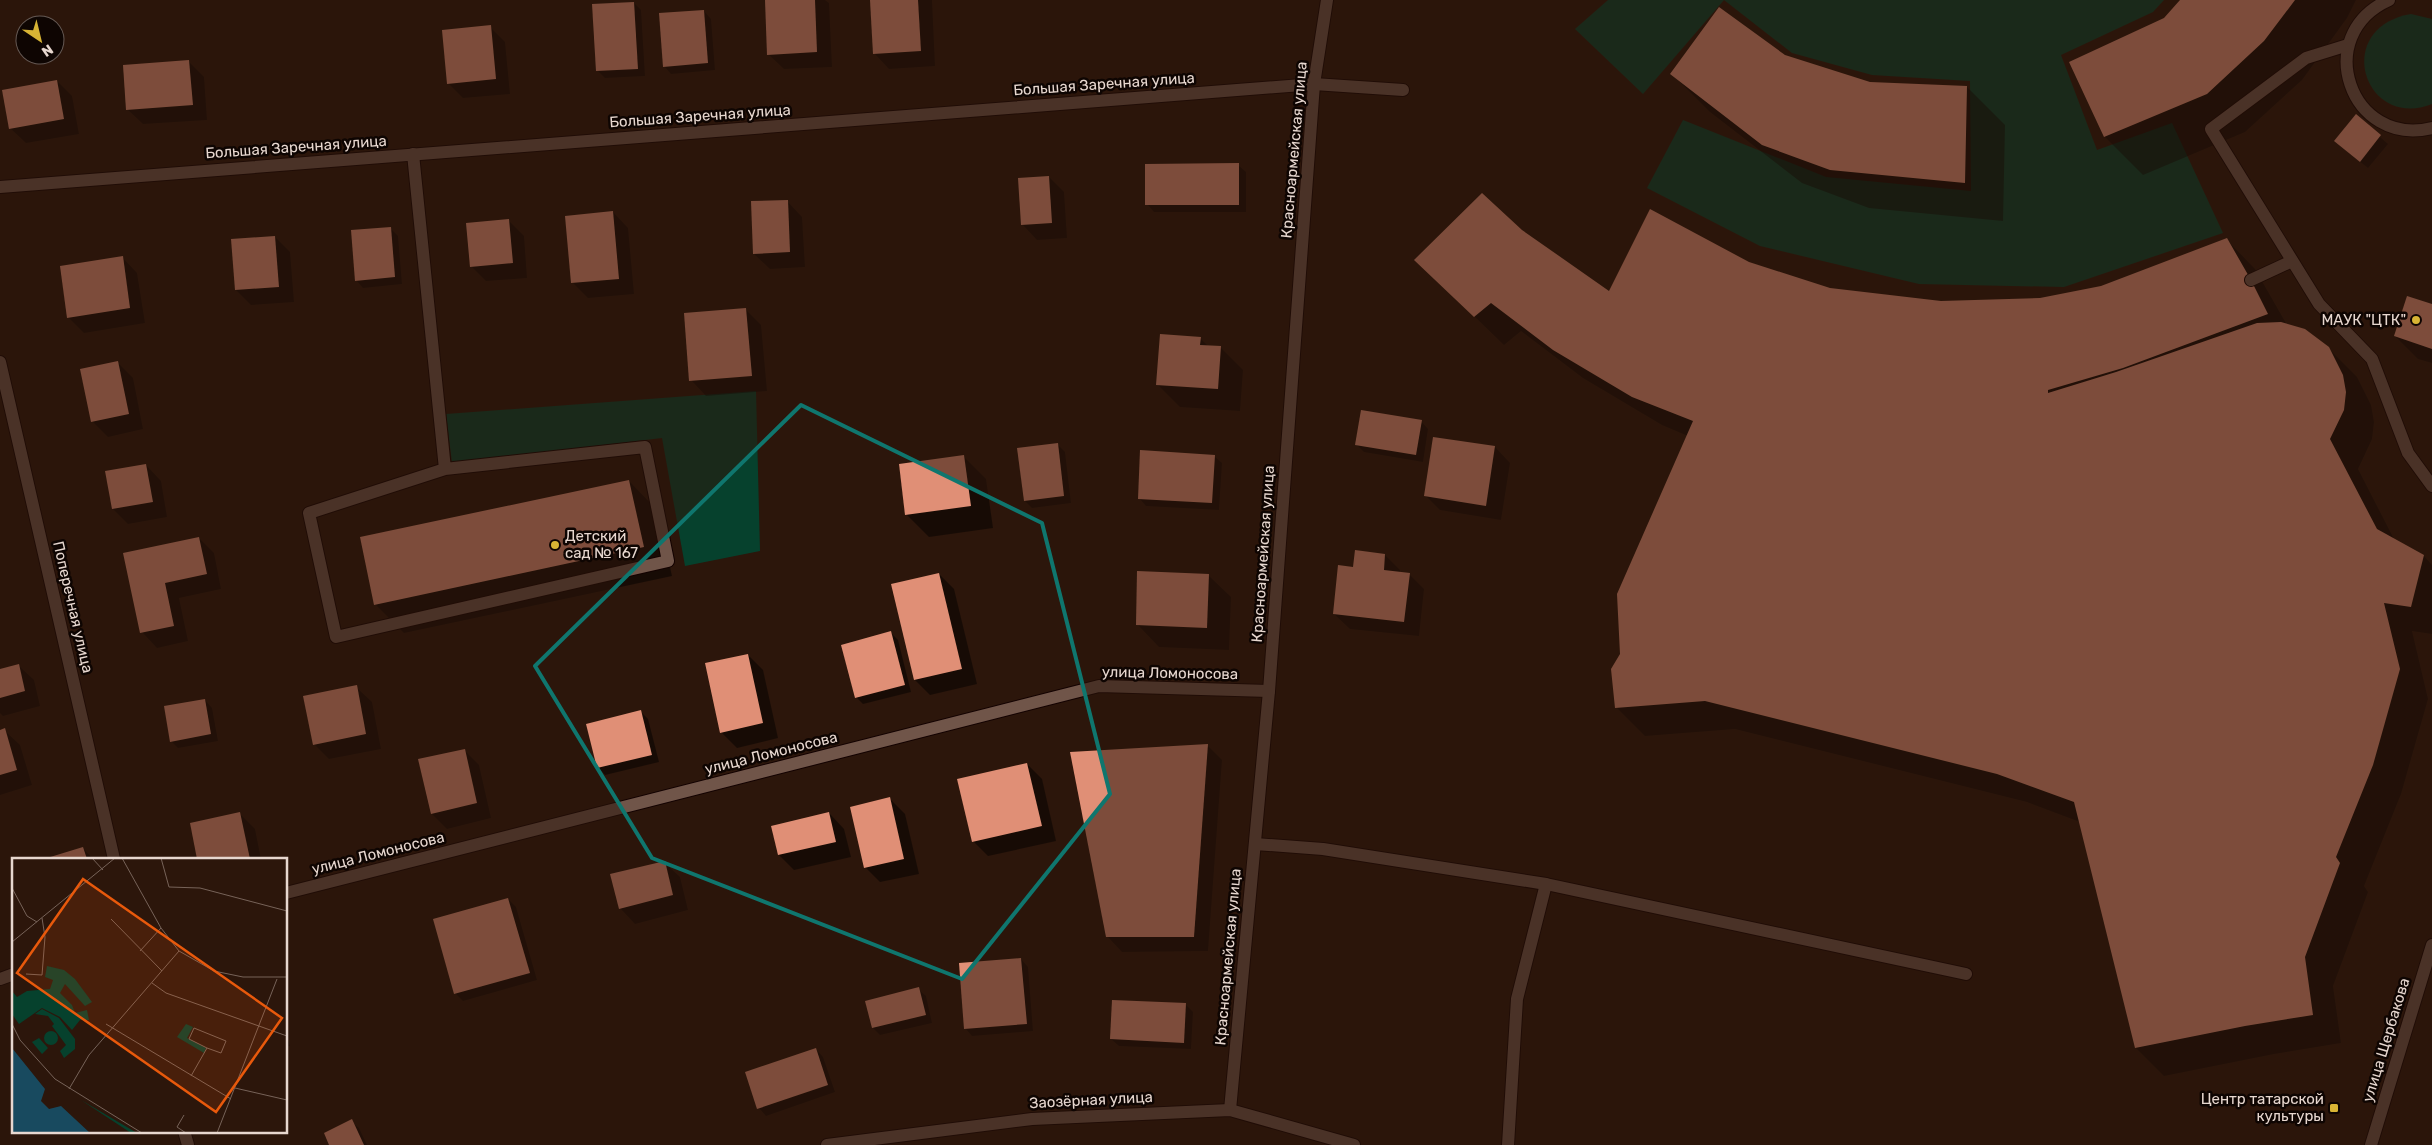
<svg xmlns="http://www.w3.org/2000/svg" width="2432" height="1145" viewBox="0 0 2432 1145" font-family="Rubik,sans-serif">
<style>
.green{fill:#06412d}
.shadow{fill:#0007}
.building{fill:#e08f76}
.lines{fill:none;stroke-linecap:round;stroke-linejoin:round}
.minor-casing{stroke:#130200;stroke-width:14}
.minor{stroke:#705549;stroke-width:12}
.marked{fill:none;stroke:#0f766e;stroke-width:4;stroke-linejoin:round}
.poi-dot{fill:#d8b434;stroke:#0e0502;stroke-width:2}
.labels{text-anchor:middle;stroke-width:5;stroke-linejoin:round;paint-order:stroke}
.street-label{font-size:15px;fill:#e7d7cf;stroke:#0e0502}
.poi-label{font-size:15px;fill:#e7d7cf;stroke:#0e0502;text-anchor:end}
.inset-road{fill:none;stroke:#776359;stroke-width:1}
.view{fill:#e8590c;fill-opacity:0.15;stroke:#e8590c;stroke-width:2.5}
.inset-edge{fill:none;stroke:#e7d7cf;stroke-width:2.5}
</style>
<rect width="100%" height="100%" fill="#2c160b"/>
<!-- green -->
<g class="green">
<polygon points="1608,0 1724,0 1643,94 1575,29"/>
<polygon points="1724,0 2164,0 2153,12 2061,55 2097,150 2172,123 2223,233 2064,287 1919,284 1760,246 1647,188 1683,120 1826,177 1971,191 1970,81 1872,75 1792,53"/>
<path d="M2411 14 2432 19V104C2364 131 2331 28 2411 14Z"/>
<polygon points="756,391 760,551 685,566 662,438 452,463 446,414"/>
</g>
<!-- shadow -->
<g class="shadow">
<polygon points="766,0 825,0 829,3 832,67 784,69 768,54"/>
<polygon points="871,0 932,0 935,66 889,69 874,53"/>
<polygon points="2182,0 2356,0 2347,18 2302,80 2245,132 2143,175 2105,137 2164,19"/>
<polygon points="634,3 641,10 645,76 605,78 597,70"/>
<polygon points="704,11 711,19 715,70 671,74 664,66"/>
<polygon points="490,27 505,42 510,94 463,98 448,83"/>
<polygon points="1784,56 1869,83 1967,87 2005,125 2003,221 1869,208 1802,183 1710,112 1672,74"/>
<polygon points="189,62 204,77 207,120 143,124 127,109"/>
<polygon points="57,81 72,96 79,134 26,143 10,128"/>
<polygon points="2356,116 2388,144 2368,168 2343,148"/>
<polygon points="1238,165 1246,172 1246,212 1154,212 1147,204"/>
<polygon points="1049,177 1064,192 1067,238 1037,240 1022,224"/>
<polygon points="787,201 802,217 805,267 770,269 754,254"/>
<polygon points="613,212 628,228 634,294 588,298 572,282"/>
<polygon points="509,221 524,236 527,278 486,281 471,266"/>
<polygon points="390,228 398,236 402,284 363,288 356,280"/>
<polygon points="1521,231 1610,293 1748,263 1830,289 1941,302 2040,299 2101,287 2227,240 2255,269 2287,325 2328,348 2357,377 2371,405 2374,422 2372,439 2358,469 2395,541 2424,556 2432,565 2432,634 2412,631 2428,699 2401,794 2364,886 2368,892 2333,986 2341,1043 2274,1054 2164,1076 2136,1048 2080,822 2027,802 1735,729 1645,736 1617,708 1621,654 1688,436 1662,425 1583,378 1521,331 1504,345 1416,260"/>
<polygon points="275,237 290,252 294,302 251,305 236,290"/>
<polygon points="122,257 137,273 145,323 84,333 68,317"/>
<polygon points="2432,305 2432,363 2418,359 2395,336"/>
<polygon points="746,310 761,325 767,391 706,396 691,380"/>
<polygon points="1200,338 1209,347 1221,348 1243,370 1240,411 1180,407 1158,385"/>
<polygon points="117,362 133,378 143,429 108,437 92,421"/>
<polygon points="1421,421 1428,429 1423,462 1364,452 1357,445"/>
<polygon points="1058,445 1065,452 1071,503 1032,508 1025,501"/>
<polygon points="1495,447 1510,463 1501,520 1440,510 1425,495"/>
<polygon points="1214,456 1222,463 1219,510 1146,506 1139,498"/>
<polygon points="964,457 986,479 993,528 929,537 907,515"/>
<polygon points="146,465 161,481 167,517 128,524 113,509"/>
<polygon points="629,481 657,510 672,576 404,633 375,604"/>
<polygon points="199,538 214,553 221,589 179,598 188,641 157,648 142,632 125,554"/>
<polygon points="1385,555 1400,570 1400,573 1409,574 1424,589 1419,636 1350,629 1334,614 1354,568"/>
<polygon points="939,574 954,589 977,684 930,695 915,680"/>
<polygon points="1208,575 1231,597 1229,650 1159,647 1137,624"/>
<polygon points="891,633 898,640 911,692 863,704 856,697"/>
<polygon points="748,655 763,670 778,738 737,748 721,732"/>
<polygon points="18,665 34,680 40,706 3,716 0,713 0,670"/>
<polygon points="356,687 372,702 381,749 329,759 314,744"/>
<polygon points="205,700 212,708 218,741 178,748 171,741"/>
<polygon points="641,712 648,719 659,762 605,775 598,767"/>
<polygon points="4,730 20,745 32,785 0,795 0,731"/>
<polygon points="1207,745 1222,760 1208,951 1122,952 1107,936"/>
<polygon points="464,750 479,765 491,818 447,829 432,814"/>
<polygon points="1027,764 1042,779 1056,841 988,856 973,841"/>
<polygon points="890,799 905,814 919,874 880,882 865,867"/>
<polygon points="829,813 844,829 851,857 794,870 779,855"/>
<polygon points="240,814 255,829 261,859 198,859"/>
<polygon points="83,848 93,859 50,859"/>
<polygon points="664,862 680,877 688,910 635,924 620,908"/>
<polygon points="508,899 516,907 537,980 463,1001 455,993"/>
<polygon points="1021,959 1028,967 1033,1031 972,1036 965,1028"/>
<polygon points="918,989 926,996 932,1023 880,1035 873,1028"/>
<polygon points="1185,1004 1193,1012 1191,1049 1119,1046 1111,1039"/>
<polygon points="286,1032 290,1046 286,1047"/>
<polygon points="816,1049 823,1057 835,1092 766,1116 759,1108"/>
<polygon points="351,1121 359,1128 367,1145 331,1145"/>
</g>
<!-- building -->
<g class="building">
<polygon points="765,0 815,0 817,52 767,55"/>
<polygon points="870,0 918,0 921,51 873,54"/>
<polygon points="2180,0 2295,0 2264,41 2207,94 2104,137 2069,62 2164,18"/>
<polygon points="634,2 638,69 596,71 592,4"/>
<polygon points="1719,7 1785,55 1870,82 1967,86 1965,183 1830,170 1762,145 1670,74"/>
<polygon points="704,10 708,63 663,67 659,13"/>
<polygon points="491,25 496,79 447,84 442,30"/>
<polygon points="189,60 193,105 126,110 123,65"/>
<polygon points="57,80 64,119 9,129 2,90"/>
<polygon points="2356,114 2381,135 2360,162 2334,141"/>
<polygon points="1239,163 1239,205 1145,205 1145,164"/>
<polygon points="1049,176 1052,223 1021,225 1018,178"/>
<polygon points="1482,193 1522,230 1609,291 1650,209 1749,262 1830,288 1941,301 2040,298 2101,286 2227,238 2251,280 2268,314 2123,368 2048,390 2048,393 2116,372 2257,323 2281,322 2305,329 2329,347 2343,375 2346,392 2344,410 2330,439 2377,529 2424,555 2411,607 2384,603 2400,669 2373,765 2336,857 2340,863 2305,957 2313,1015 2245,1026 2135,1048 2074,802 1997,774 1705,701 1615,708 1611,669 1620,654 1617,594 1693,421 1632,397 1553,350 1491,303 1474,317 1414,260"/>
<polygon points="788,200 790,252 753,254 751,201"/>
<polygon points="613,211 619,279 571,283 565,216"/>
<polygon points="509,219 513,263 470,267 466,223"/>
<polygon points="391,227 395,277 355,281 351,230"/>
<polygon points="275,236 279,287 235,290 231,239"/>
<polygon points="123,256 130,308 67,318 60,266"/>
<polygon points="2407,296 2432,304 2432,349 2394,336"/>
<polygon points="746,308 752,376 689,381 684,313"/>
<polygon points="1160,334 1201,337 1200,345 1221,346 1218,389 1156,385"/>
<polygon points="118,361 129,414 91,422 80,369"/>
<polygon points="1361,410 1422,420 1416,455 1355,445"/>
<polygon points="1433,437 1495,446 1486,506 1424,496"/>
<polygon points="1058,443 1064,496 1024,501 1017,448"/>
<polygon points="1140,450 1215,455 1212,503 1138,499"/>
<polygon points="964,455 971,506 905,515 899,464"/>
<polygon points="146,464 153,502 112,509 105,471"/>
<polygon points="629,480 644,547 374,605 360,537"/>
<polygon points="199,537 207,574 165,583 174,626 140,633 123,553"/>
<polygon points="1355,550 1385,554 1384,570 1410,573 1404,622 1333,614 1338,565 1353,567"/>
<polygon points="1137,571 1209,574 1207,628 1136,625"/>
<polygon points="939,573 962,669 914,680 891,584"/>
<polygon points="891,631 905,685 855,698 841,645"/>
<polygon points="748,654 763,723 720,733 705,663"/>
<polygon points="19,664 25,691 0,698 0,669"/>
<polygon points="357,685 366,734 313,745 303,696"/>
<polygon points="205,699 211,734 170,742 164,706"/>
<polygon points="641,710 652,755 597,768 586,724"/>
<polygon points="5,728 17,770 0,775 0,730"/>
<polygon points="1208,744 1194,937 1106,937 1070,752"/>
<polygon points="465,749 477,803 431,814 418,759"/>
<polygon points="1027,763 1042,826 972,842 957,779"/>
<polygon points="890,797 904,859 864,868 850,807"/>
<polygon points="240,812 250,859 197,859 190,823"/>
<polygon points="829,812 836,842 778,855 771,826"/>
<polygon points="83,847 87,859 47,859 47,858"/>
<polygon points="665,861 673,895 619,909 610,874"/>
<polygon points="508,898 530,973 454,994 433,919"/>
<polygon points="1021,958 1027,1024 964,1029 959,963"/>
<polygon points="919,987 926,1015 872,1028 865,1001"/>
<polygon points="1112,1000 1186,1003 1184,1043 1110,1039"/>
<polygon points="816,1048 828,1085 757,1109 745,1072"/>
<polygon points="352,1119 364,1145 329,1145 324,1133"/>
</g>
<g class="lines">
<!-- minor casing -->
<g class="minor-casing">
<g id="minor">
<path d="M2389 0C2311 35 2350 148 2432 128"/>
<polyline points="2348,45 2306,58 2211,129 2319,304 2372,359 2408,453 2432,486"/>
<polyline points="413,154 445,469 309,513 336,637 668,561 645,447 445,469"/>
<polyline points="0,187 1314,84 1403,90"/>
<polyline points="2251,280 2292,261"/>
<polyline points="0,362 114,859"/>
<polyline points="1255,844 1323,849 1546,884 1966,974"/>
<polyline points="286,893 1099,686 1269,691"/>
<polyline points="0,979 14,974"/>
<polyline points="1230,1110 1269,691 1314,84 1327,0"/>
<polyline points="184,1131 188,1145"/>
<polyline points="827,1145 1032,1119 1230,1110 1354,1145"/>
<polyline points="1508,1145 1517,999 1546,884"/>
<polyline points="2371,1145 2432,945"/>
</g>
</g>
<!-- minor -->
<use href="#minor" class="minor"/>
</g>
<!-- marked area -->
<path d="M0 0H2432V1145H0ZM801 405 1042 523 1110 794 962 979 652 858 535 666Z" fill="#2c160b" fill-opacity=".55" fill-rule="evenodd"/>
<path class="marked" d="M801 405 1042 523 1110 794 962 979 652 858 535 666Z"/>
<!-- markers -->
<g class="poi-dot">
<circle cx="2416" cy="320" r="5"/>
<circle cx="555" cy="545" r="5"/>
<rect x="2329" y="1103" width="10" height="10" rx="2.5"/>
</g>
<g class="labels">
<!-- street labels -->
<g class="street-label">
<text transform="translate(1104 84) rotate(-4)" y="5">Большая Заречная улица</text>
<text transform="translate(700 116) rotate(-4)" y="5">Большая Заречная улица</text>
<text transform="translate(296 147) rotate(-4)" y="5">Большая Заречная улица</text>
<text transform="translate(1294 150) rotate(-85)" y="5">Красноармейская улица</text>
<text transform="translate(1263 554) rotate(-86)" y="5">Красноармейская улица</text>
<text transform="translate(73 607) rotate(77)" y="5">Поперечная улица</text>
<text transform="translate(1170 673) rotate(1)" y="5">улица Ломоносова</text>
<text transform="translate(771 753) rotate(-14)" y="5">улица Ломоносова</text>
<text transform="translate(378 853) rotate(-14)" y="5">улица Ломоносова</text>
<text transform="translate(1228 957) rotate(-85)" y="5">Красноармейская улица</text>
<text transform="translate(2386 1040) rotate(-73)" y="5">улица Щербакова</text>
<text transform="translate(1091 1100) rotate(-3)" y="5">Заозёрная улица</text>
</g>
<!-- poi labels -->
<g class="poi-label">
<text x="2406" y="325">МАУК "ЦТК"</text>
<text x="565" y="541" text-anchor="start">Детский<tspan x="565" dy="17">сад № 167</tspan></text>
<text x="2324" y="1104">Центр татарской<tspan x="2324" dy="17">культуры</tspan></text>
</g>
</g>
<!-- overview -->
<g transform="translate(12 858)">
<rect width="275" height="275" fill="#2c160b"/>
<path d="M35 108 52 112 63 121 80 144 73 148 53 126 48 135 60 147 63 155 75 152 77 162H68L60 172 48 159 30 150 7 166 0 156V133L5 139 15 133 38 131 41 122 33 119ZM30 151 47 160 63 181V191L52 200 48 193 54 187 40 168 42 166 36 158 23 156ZM174 166 181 169 175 180 194 190 192 195 165 179ZM32 180a7 7 0 1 1 14 0a7 7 0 1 1-14 0ZM27 180 36 190 30 196 20 184ZM69 242 125 275H119Z" fill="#06412d"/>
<path d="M0 190 33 231 29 243 37 251 49 248 78 275H0Z" fill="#184a5f"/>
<path class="inset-road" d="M80 0 91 12M110 0 149 70 167 93 202 113 231 119H275M149 0 157 29 188 30 275 53M0 30 15 58 25 64M99 61 150 113M0 84 103 0M128 93 149 70M14 116 30 117 33 79 30 60M140 125 154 135 275 178M0 166 8 182 43 221 130 275M94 166 219 241M179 218 195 190 209 195 214 183 182 170 177 181 195 190M223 230 275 242M57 231 77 197 167 93M172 257 165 269 174 275M205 275 265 121"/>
<path class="view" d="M71 21 270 160 204 254 5 115Z"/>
<rect width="275" height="275" class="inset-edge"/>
</g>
<!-- north arrow -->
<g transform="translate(40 40) rotate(145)"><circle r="24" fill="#0e0502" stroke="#655954"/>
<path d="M0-4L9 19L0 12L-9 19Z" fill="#d8b434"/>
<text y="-8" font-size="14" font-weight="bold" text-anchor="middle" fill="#e7d7cf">N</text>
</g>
</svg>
